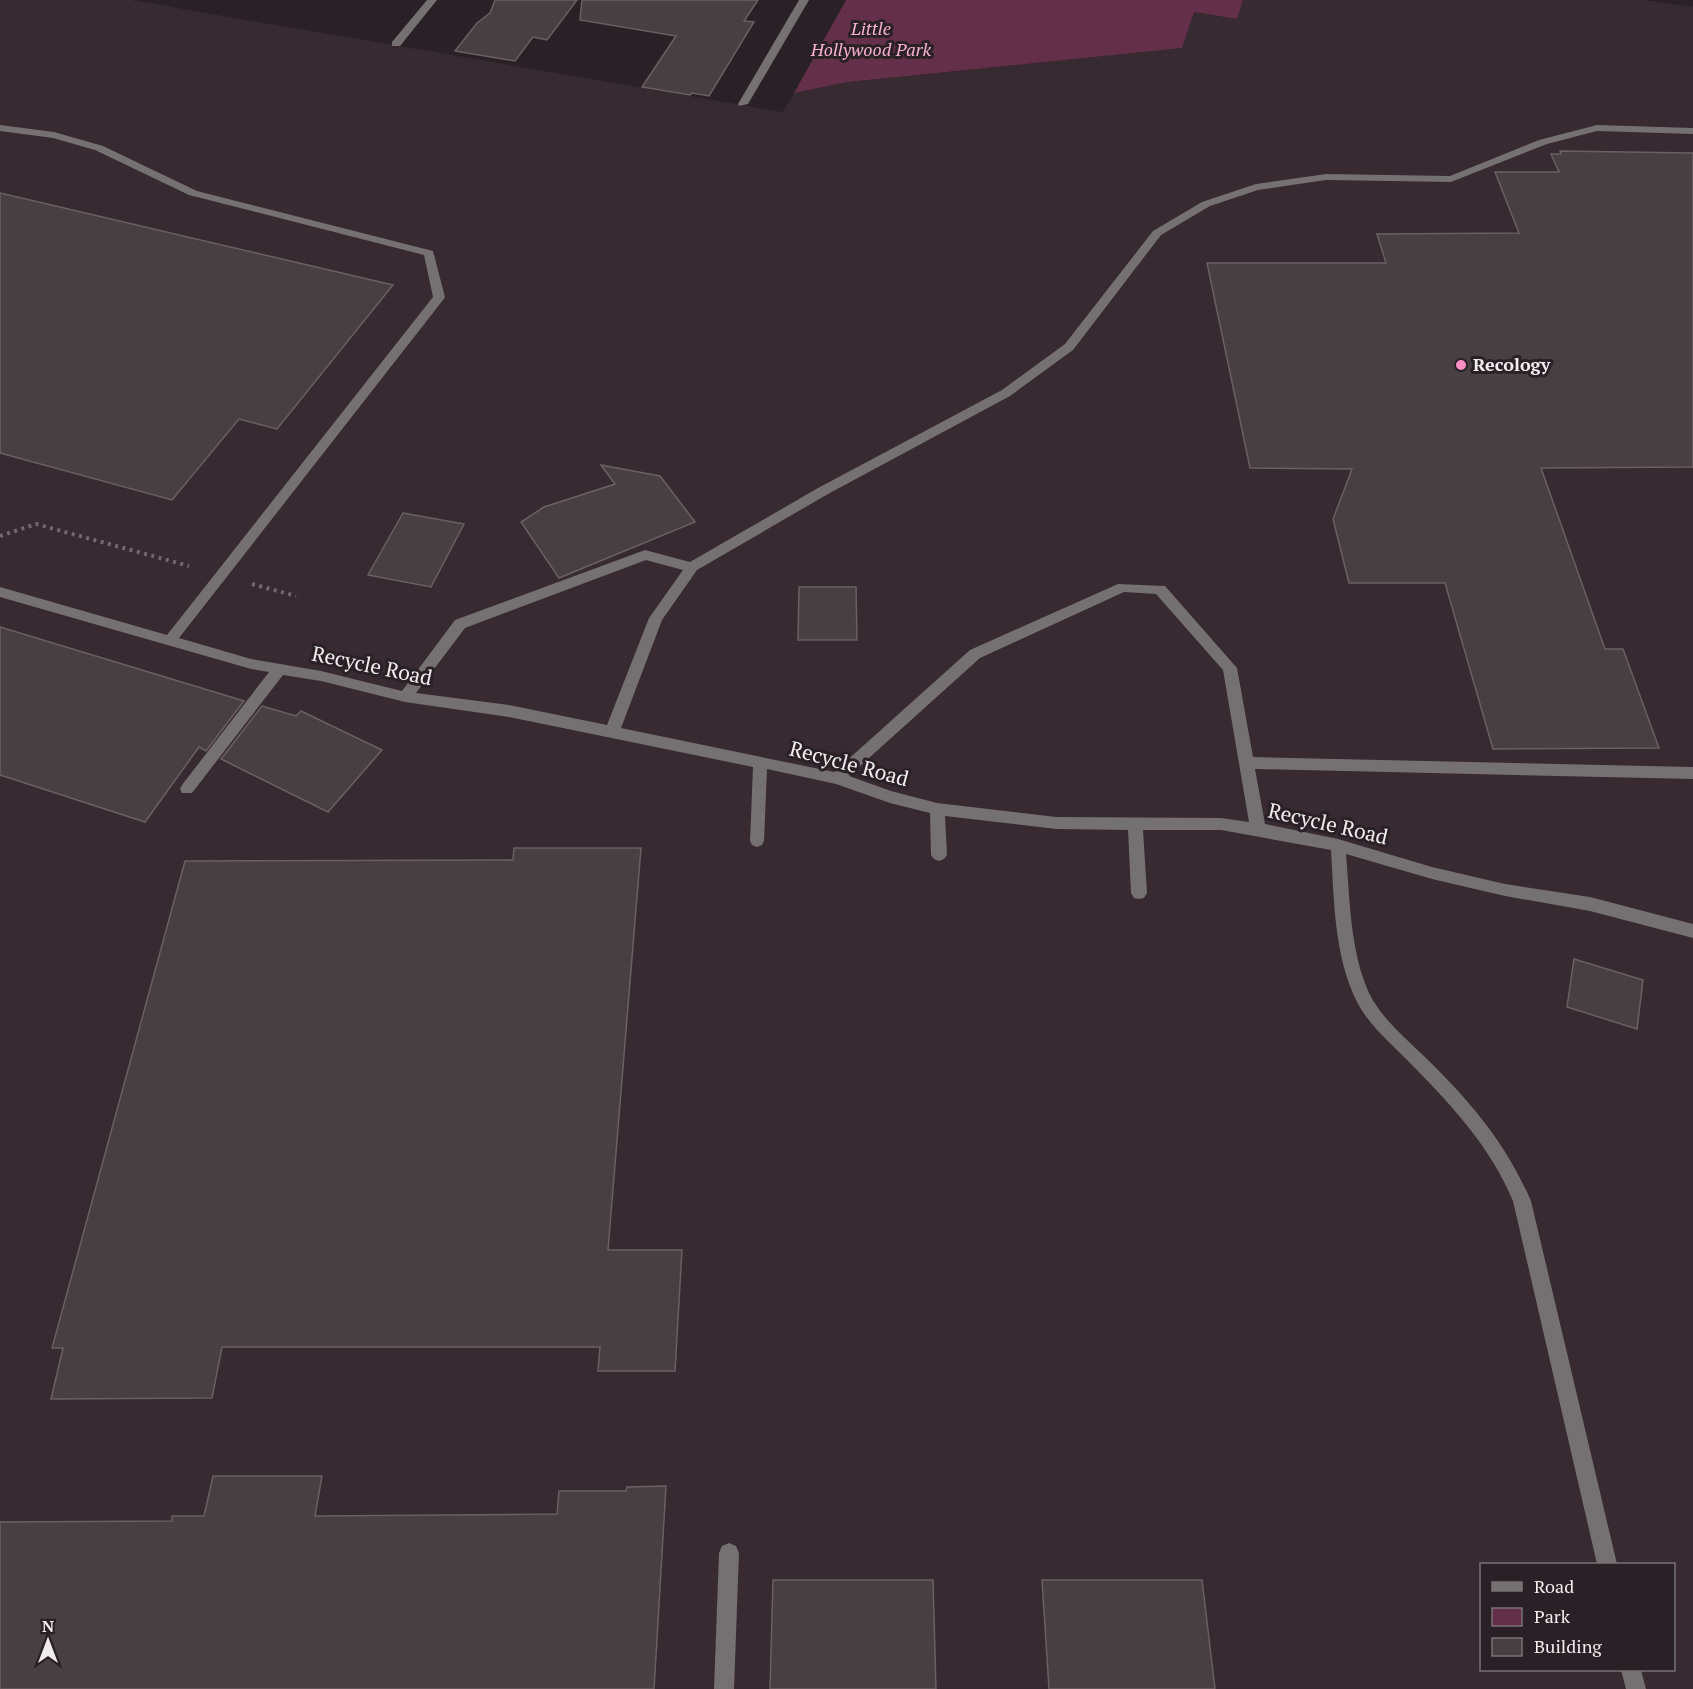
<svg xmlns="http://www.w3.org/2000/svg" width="1693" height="1689" viewBox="0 0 1693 1689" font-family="'PT Serif',serif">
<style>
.built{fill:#372a30;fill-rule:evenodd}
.green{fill:#632f49}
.building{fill:#483f43;stroke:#6a6064;stroke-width:1.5}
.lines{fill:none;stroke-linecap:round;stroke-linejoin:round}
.path{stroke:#70696d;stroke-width:4;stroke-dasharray:3 4.5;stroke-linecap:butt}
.minor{fill:#757072;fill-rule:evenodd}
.poi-dot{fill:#fb8fc3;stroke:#292125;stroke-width:2}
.labels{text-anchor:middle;stroke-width:6;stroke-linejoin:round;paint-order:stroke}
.far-park-label{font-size:18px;font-style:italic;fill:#f8b0d0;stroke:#292125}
.far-poi-label{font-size:18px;font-weight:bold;fill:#f1ecee;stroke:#292125;text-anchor:start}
.street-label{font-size:21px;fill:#f1ecee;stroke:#292125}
</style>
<rect width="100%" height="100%" fill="#292125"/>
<!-- built -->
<path class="built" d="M0 0H131L783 112 794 93 848 82 1181 48 1194 12 1237 19 1243 0H1645L1693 7V1689H0ZM1482 1564H1674V1670H1482Z"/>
<!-- green -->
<polygon class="green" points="846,0 1243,0 1237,19 1194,12 1182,48 848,82 794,93"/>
<!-- building -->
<g class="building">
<polygon points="495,0 577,0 547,40 533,37 515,61 455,51 477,23 490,13"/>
<polygon points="582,0 758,0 744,21 754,22 709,96 692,93 690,95 642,87 676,36 580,20"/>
<polygon points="1560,151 1693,153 1693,467 1541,468 1605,649 1623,649 1659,748 1493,749 1445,583 1349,583 1333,519 1352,469 1250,468 1207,263 1386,263 1377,234 1519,233 1495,172 1559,172 1551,154 1561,154"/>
<polygon points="0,193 393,285 277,429 239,419 172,500 0,453"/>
<polygon points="601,465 660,476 695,522 559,578 521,522 544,507 615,484"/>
<polygon points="403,513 464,524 431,587 368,575"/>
<polygon points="799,587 856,587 857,640 798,640"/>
<polygon points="0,627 244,701 206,751 199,747 145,822 0,775"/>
<polygon points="262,706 296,716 301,711 382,750 328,812 221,759"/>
<polygon points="514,848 641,848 608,1250 682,1250 675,1371 598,1371 600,1347 222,1347 212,1398 51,1399 63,1348 52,1348 185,861 513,860"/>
<polygon points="1574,959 1643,980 1637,1029 1567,1007"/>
<polygon points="213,1476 322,1476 315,1516 557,1514 559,1491 626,1491 627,1487 666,1486 654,1689 0,1689 0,1522 172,1521 172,1516 204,1516"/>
<polygon points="773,1580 933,1580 936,1689 770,1689"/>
<polygon points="1042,1580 1202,1580 1215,1689 1049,1689"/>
</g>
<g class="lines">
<!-- path -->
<g class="path">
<polyline points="0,536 36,524 189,566"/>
<polyline points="252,584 296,596"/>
</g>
<!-- minor -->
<g class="minor">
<polygon points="427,0 437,0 400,46 392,46 392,42"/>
<polygon points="799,0 809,0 748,104 739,106 738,104"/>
<path d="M0 125 54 132 103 146 197 191 433 251 445 297 443 300 179 638 251 659 321 671 402 691 455 620 645 550 690 562 818 488 1002 390 1065 344 1153 231 1202 202 1256 184 1326 174 1450 176 1539 140 1597 125 1693 128V134L1597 131 1547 144 1451 182 1326 180 1258 190 1210 206 1161 235 1073 350 1010 396 828 494 697 570 662 620 621 728 834 772 970 650 1118 584 1165 586 1237 668 1253 757 1693 767V779L1255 769 1265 824 1338 839 1432 867 1505 884 1590 897 1693 924V938L1590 911 1505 896 1432 879 1346 854C1350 900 1350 950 1369 993 1383 1022 1414 1045 1436 1068 1476 1108 1508 1148 1531 1201L1617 1564H1597L1513 1201C1491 1148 1454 1108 1414 1067 1394 1046 1370 1027 1357 1002 1334 956 1334 900 1331 850L1221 830H1143L1147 893 1144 898 1139 899 1134 898 1131 893 1128 830 1056 829 945 816 947 855 944 859 939 861 934 859 931 855 930 813 890 803 836 784 767 769 764 841 762 845 757 847 752 845 750 841 753 767 509 717 405 702 321 681 283 675 192 793H182L180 789 182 785 269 672 251 669 0 597V587L167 635 433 297 424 255 189 195 95 150 53 138 0 131ZM646 560 683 570 649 618 607 725 509 705 416 693 465 628ZM1124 592 1156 594 1223 670 1249 822 1221 818 1056 817 937 803 891 791 849 776 980 658Z"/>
<polygon points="729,1543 736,1546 739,1553 734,1689 714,1689 719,1553 722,1546"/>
<polygon points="1621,1670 1641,1670 1646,1689 1626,1689"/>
</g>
</g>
<!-- markers -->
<circle class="poi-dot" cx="1461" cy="365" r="6"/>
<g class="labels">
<!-- far-park labels -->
<g class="far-park-label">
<text x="871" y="35">Little<tspan x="871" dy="21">Hollywood Park</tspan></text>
</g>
<!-- far-poi labels -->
<g class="far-poi-label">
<text x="1473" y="371">Recology</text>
</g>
<!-- street labels -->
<g class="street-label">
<text transform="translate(372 666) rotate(12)" y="7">Recycle Road</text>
<text transform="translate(849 764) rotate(15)" y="7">Recycle Road</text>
<text transform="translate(1328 824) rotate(13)" y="7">Recycle Road</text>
</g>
</g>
<!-- legend -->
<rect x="1480" y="1563" width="195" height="108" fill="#292125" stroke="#797275" stroke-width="1.5"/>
<rect x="1492" y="1582" width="30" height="9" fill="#757072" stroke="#797275" stroke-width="1.5"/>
<text x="1534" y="1593" font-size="18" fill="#f1ecee">Road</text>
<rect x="1492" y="1608" width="30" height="18" fill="#632f49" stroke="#797275" stroke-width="1.5"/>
<text x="1534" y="1623" font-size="18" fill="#f1ecee">Park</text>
<rect x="1492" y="1638" width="30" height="18" fill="#483f43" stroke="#797275" stroke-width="1.5"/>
<text x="1534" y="1653" font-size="18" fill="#f1ecee">Building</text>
<!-- north arrow -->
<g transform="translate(48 1641)" stroke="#292125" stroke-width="4.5" paint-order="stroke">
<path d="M0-4.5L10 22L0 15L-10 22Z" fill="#f1ecee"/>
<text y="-9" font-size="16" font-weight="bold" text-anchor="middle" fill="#f1ecee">N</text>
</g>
</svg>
